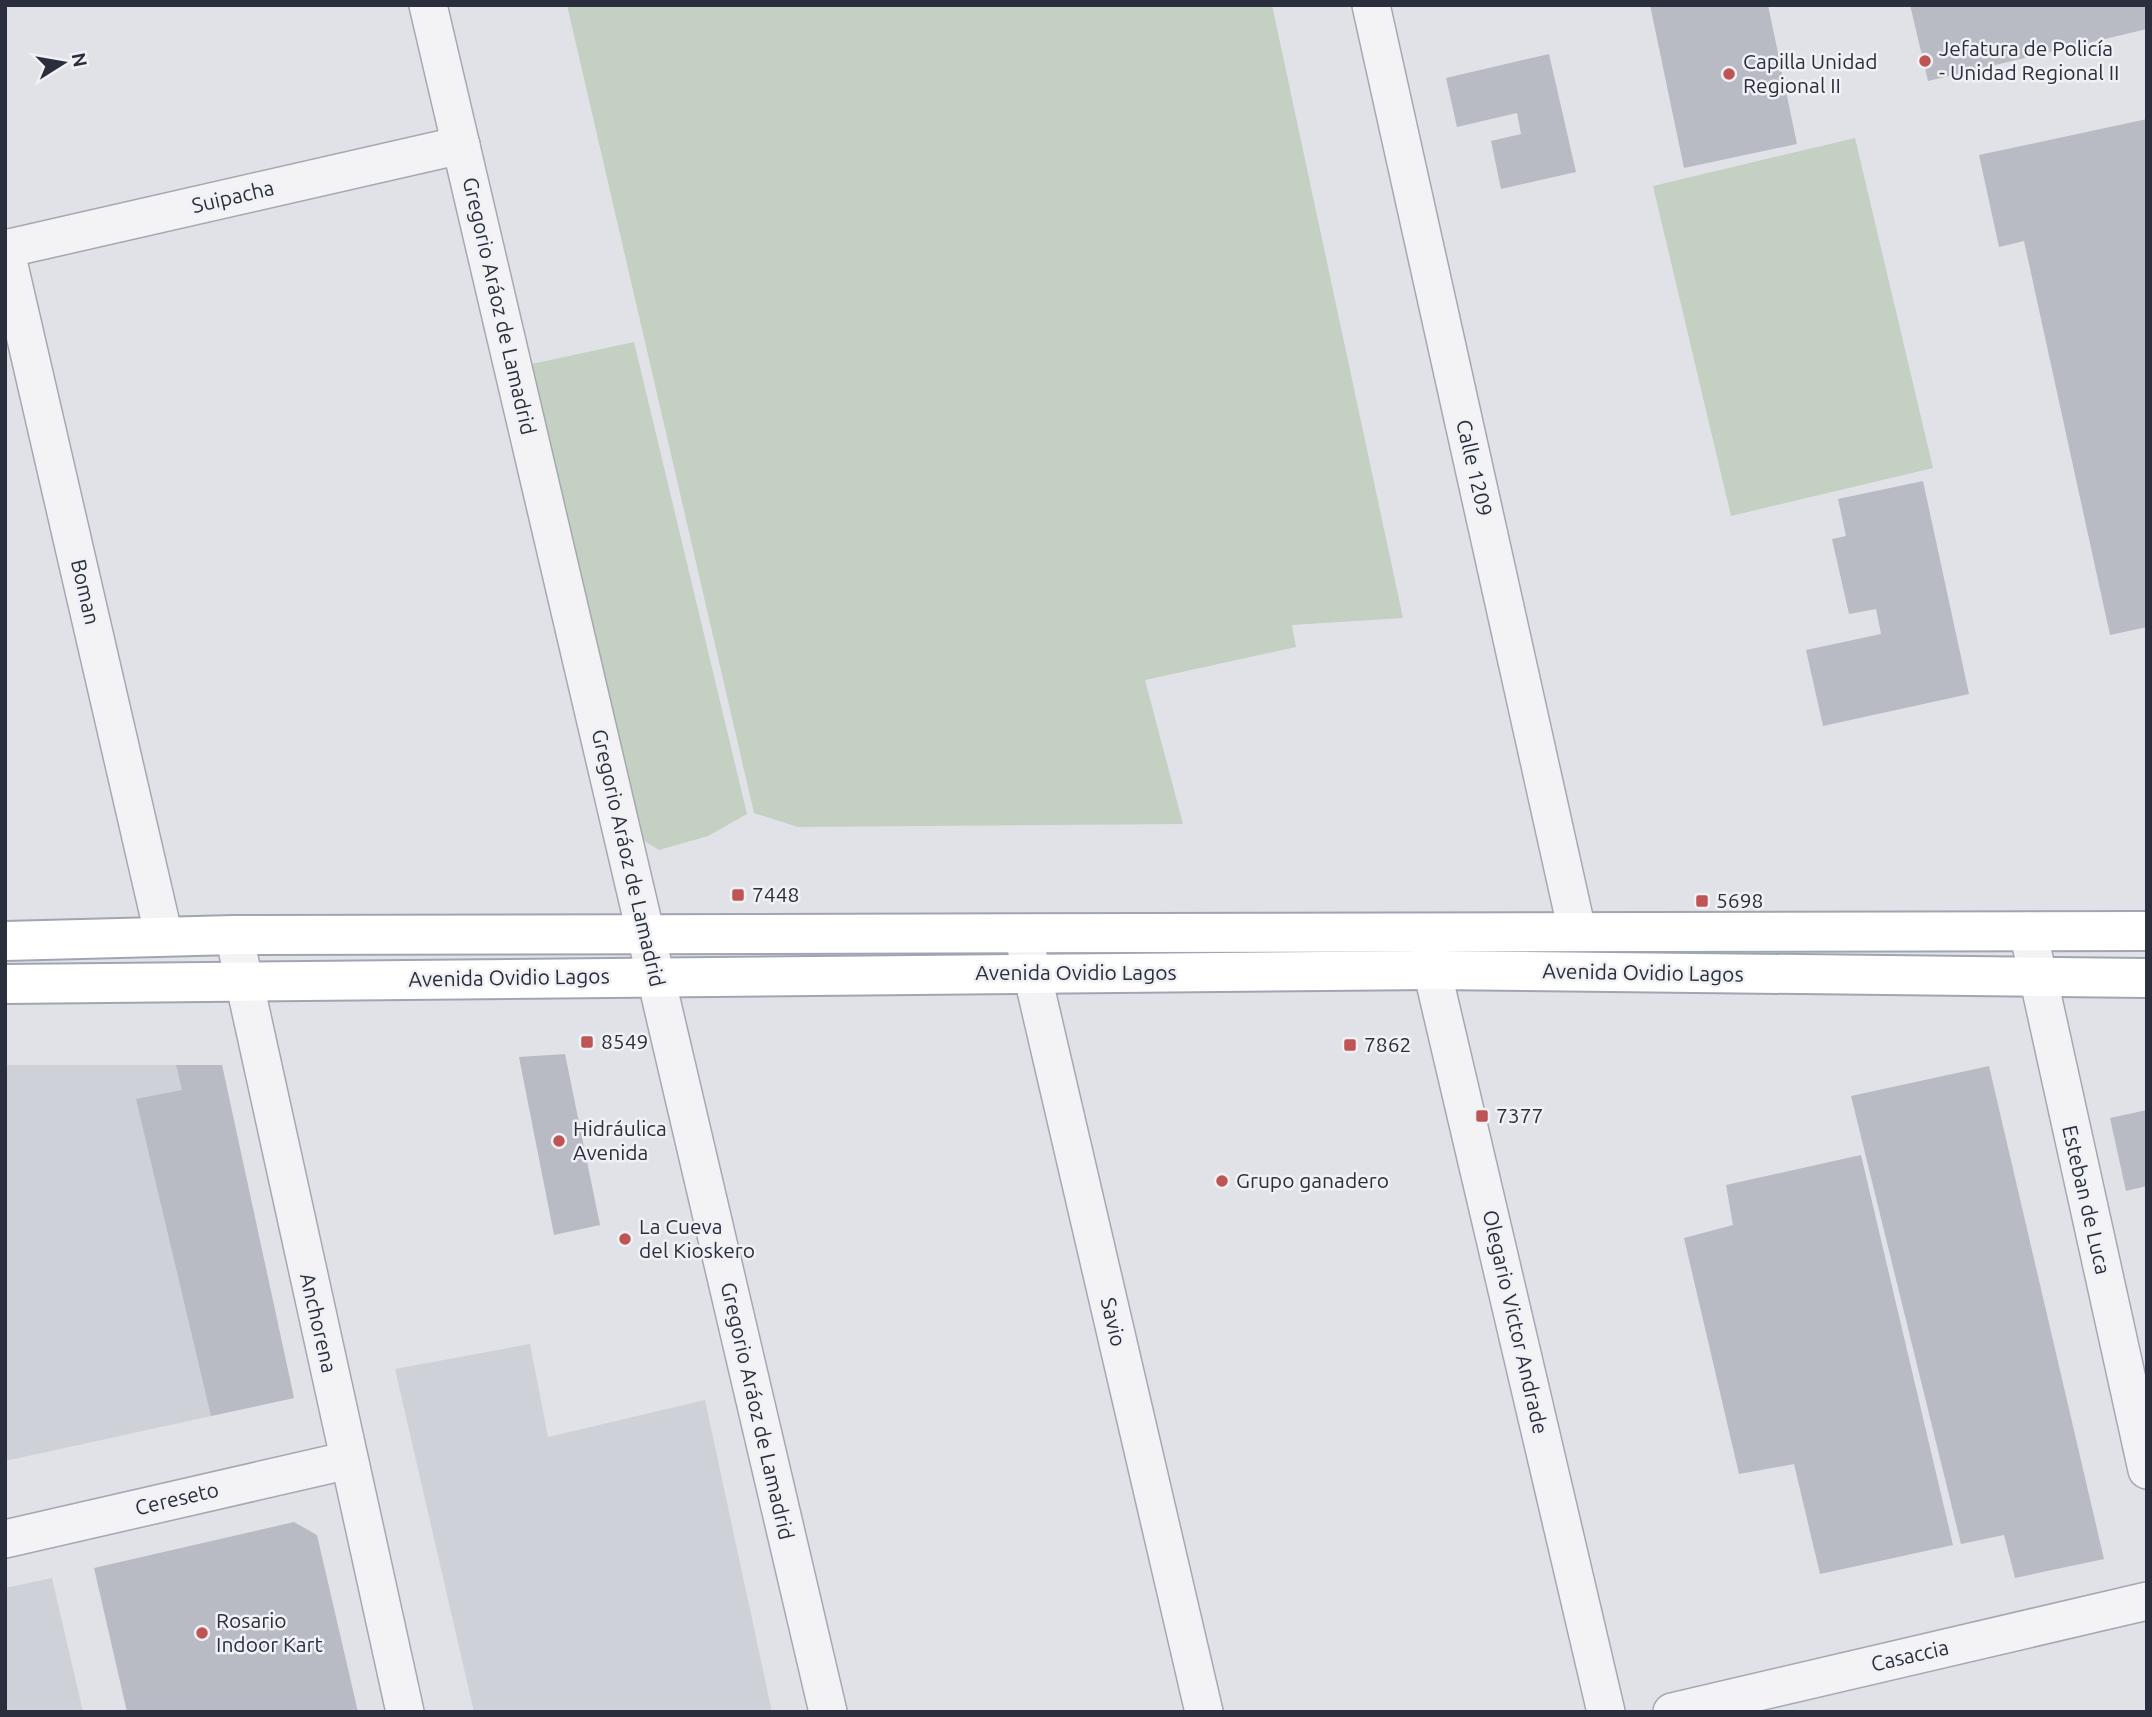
<svg xmlns="http://www.w3.org/2000/svg" width="2152" height="1717" viewBox="0 0 2152 1717" font-family="Ubuntu,sans-serif">
<style>
.built{fill:#cfd1d9}
.green{fill:#c4d0c2}
.building{fill:#b8bbc4}
.lines{fill:none;stroke-linecap:round;stroke-linejoin:round}
.minor-casing{stroke:#a6a8b1;stroke-width:40}
.major-casing{stroke:#a1a5b2;stroke-width:42}
.minor{stroke:#f3f3f6;stroke-width:37}
.major{stroke:#fff;stroke-width:38}
.poi-dot{fill:#be5554;stroke:#f0f1f5;stroke-width:2.5}
.labels{text-anchor:middle;stroke-width:5;stroke-linejoin:round;paint-order:stroke}
.poi-label{font-size:21px;fill:#2b2e3d;stroke:#f0f1f5;text-anchor:start}
.street-label{font-size:21px;fill:#2b2e3d;stroke:#f0f1f5}
</style>
<rect width="100%" height="100%" fill="#e0e2e7"/>
<!-- built -->
<g class="built">
<polygon points="5,1065 222,1065 294,1398 5,1461"/>
<polygon points="530,1344 548,1437 705,1400 772,1712 474,1712 395,1369"/>
<polygon points="52,1578 83,1712 5,1712 5,1588"/>
</g>
<!-- green -->
<g class="green">
<polygon points="567,5 1272,5 1403,618 1292,625 1296,647 1145,680 1183,824 798,827 754,813"/>
<polygon points="1855,138 1933,468 1731,516 1653,186"/>
<polygon points="634,342 747,814 708,836 659,850 638,837 527,365"/>
</g>
<!-- building -->
<g class="building">
<polygon points="1650,5 1768,5 1797,144 1684,168"/>
<polygon points="1910,5 2145,5 2147,29 1928,81"/>
<polygon points="1549,54 1576,172 1501,189 1491,141 1521,134 1517,113 1457,127 1446,78"/>
<polygon points="2147,119 2147,627 2110,635 2024,241 1999,247 1979,155"/>
<polygon points="1923,481 1969,694 1823,726 1806,650 1881,634 1876,609 1849,614 1832,539 1846,536 1838,499"/>
<polygon points="565,1054 600,1225 554,1235 519,1057"/>
<polygon points="176,1065 222,1065 294,1398 211,1416 136,1099 182,1090"/>
<polygon points="1989,1066 2104,1559 2015,1578 2004,1535 1961,1544 1851,1096"/>
<polygon points="2147,1110 2147,1186 2126,1191 2110,1118"/>
<polygon points="1861,1155 1953,1545 1820,1574 1794,1464 1739,1474 1684,1238 1733,1225 1726,1185"/>
<polygon points="294,1522 317,1535 358,1712 127,1712 94,1568"/>
</g>
<g class="lines">
<!-- minor casing -->
<g class="minor-casing">
<g id="minor">
<polyline points="428,5 828,1712"/>
<polyline points="1371,5 1577,931"/>
<polyline points="5,248 164,937"/>
<polyline points="5,249 461,145"/>
<polyline points="2028,931 2147,1470"/>
<polyline points="234,935 405,1712"/>
<polyline points="1429,939 1432,970 1606,1712"/>
<polyline points="1025,943 1204,1712"/>
<polyline points="5,1539 349,1460"/>
<polyline points="1672,1712 2147,1601"/>
</g>
</g>
<!-- major casing -->
<g class="major-casing">
<g id="major">
<polyline points="5,941 234,935 2147,931"/>
<polyline points="5,984 1432,970 2147,978"/>
</g>
</g>
<!-- minor -->
<use href="#minor" class="minor"/>
<!-- major -->
<use href="#major" class="major"/>
</g>
<!-- markers -->
<g class="poi-dot">
<circle cx="1925" cy="61" r="7"/>
<circle cx="1729" cy="74" r="7"/>
<rect x="731" y="888" width="14" height="14" rx="3.5"/>
<rect x="1695" y="894" width="14" height="14" rx="3.5"/>
<rect x="580" y="1035" width="14" height="14" rx="3.5"/>
<rect x="1343" y="1038" width="14" height="14" rx="3.5"/>
<rect x="1475" y="1109" width="14" height="14" rx="3.5"/>
<circle cx="559" cy="1141" r="7"/>
<circle cx="1222" cy="1181" r="7"/>
<circle cx="625" cy="1239" r="7"/>
<circle cx="202" cy="1633" r="7"/>
</g>
<g class="labels">
<!-- poi labels -->
<g class="poi-label">
<text x="1939" y="56">Jefatura de Policía<tspan x="1939" dy="24">- Unidad Regional II</tspan></text>
<text x="1743" y="69">Capilla Unidad<tspan x="1743" dy="24">Regional II</tspan></text>
<text x="752" y="902">7448</text>
<text x="1716" y="908">5698</text>
<text x="601" y="1049">8549</text>
<text x="1364" y="1052">7862</text>
<text x="1496" y="1123">7377</text>
<text x="573" y="1136">Hidráulica<tspan x="573" dy="24">Avenida</tspan></text>
<text x="1236" y="1188">Grupo ganadero</text>
<text x="639" y="1234">La Cueva<tspan x="639" dy="24">del Kioskero</tspan></text>
<text x="216" y="1628">Rosario<tspan x="216" dy="24">Indoor Kart</tspan></text>
</g>
<!-- street labels -->
<g class="street-label">
<text transform="translate(233 197) rotate(-13)" y="7">Suipacha</text>
<text transform="translate(499 306) rotate(77)" y="7">Gregorio Aráoz de Lamadrid</text>
<text transform="translate(1474 468) rotate(77)" y="7">Calle 1209</text>
<text transform="translate(85 592) rotate(77)" y="7">Boman</text>
<text transform="translate(628 858) rotate(77)" y="7">Gregorio Aráoz de Lamadrid</text>
<text x="1076" y="980">Avenida Ovidio Lagos</text>
<text transform="translate(1643 973) rotate(1)" y="7">Avenida Ovidio Lagos</text>
<text transform="translate(509 978) rotate(-1)" y="7">Avenida Ovidio Lagos</text>
<text transform="translate(2086 1200) rotate(77)" y="7">Esteban de Luca</text>
<text transform="translate(1113 1322) rotate(77)" y="7">Savio</text>
<text transform="translate(1515 1322) rotate(77)" y="7">Olegario Victor Andrade</text>
<text transform="translate(318 1323) rotate(77)" y="7">Anchorena</text>
<text transform="translate(757 1411) rotate(77)" y="7">Gregorio Aráoz de Lamadrid</text>
<text transform="translate(177 1499) rotate(-13)" y="7">Cereseto</text>
<text transform="translate(1910 1656) rotate(-13)" y="7">Casaccia</text>
</g>
</g>
<!-- border -->
<rect width="2152" height="1717" fill="none" stroke="#2b2e3d" stroke-width="14"/>
<!-- north arrow -->
<g transform="translate(63 63) rotate(79)" stroke="#f0f1f5" stroke-width="5" paint-order="stroke">
<path d="M0-5L12 26L0 18L-12 26Z" fill="#2b2e3d"/>
<text y="-10" font-size="19" font-weight="bold" text-anchor="middle" fill="#2b2e3d">N</text>
</g>
</svg>
